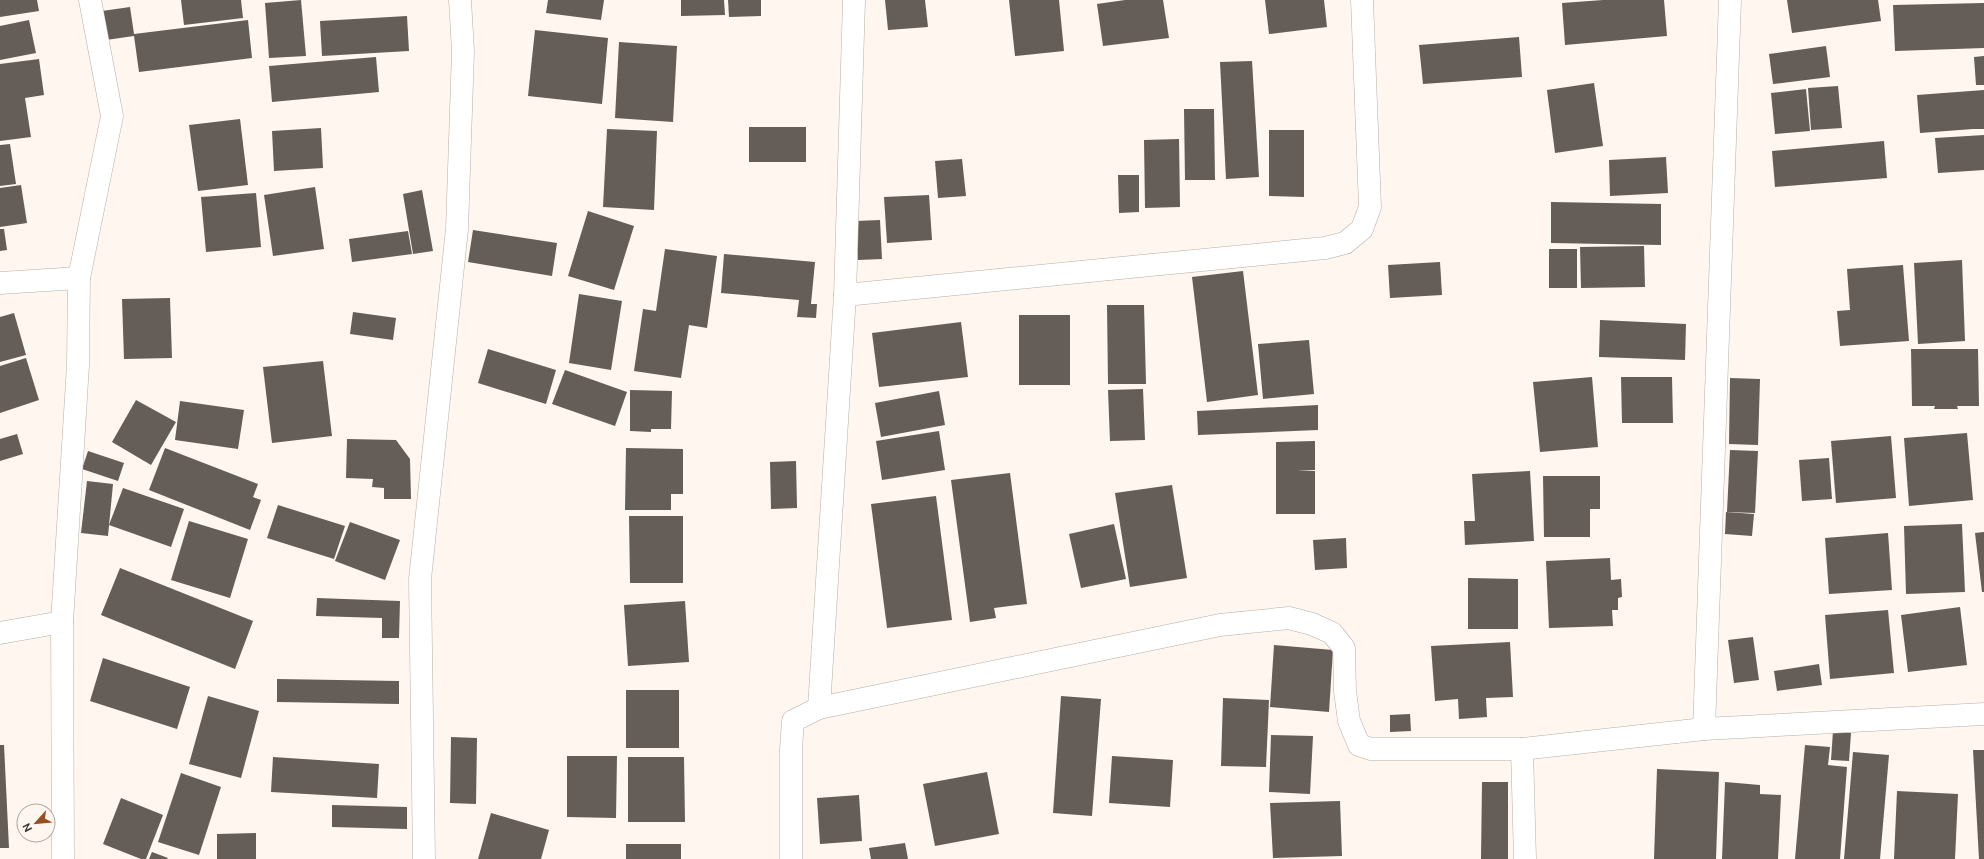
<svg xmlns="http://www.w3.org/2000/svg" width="1984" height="859" viewBox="0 0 1984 859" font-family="Ubuntu,sans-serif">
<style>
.building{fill:#645d58}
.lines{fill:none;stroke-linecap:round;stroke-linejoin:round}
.street-casing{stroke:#b6afa8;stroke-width:23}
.street{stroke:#fff;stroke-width:22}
</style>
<rect width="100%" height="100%" fill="#fef6ef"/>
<!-- building -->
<g class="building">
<polygon points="0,0 37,0 39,11 0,17"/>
<polygon points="181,0 241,0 243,18 184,25"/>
<polygon points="301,0 306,56 269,58 265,3"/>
<polygon points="548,0 604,0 601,20 546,13"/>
<polygon points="681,0 724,0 725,15 681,16"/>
<polygon points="728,0 761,0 761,16 729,17"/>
<polygon points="885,0 925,0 928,27 888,30"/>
<polygon points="1009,0 1059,0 1064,51 1015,56"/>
<polygon points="1125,0 1163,0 1169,38 1103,46 1097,4"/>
<polygon points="1265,0 1324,0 1327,27 1269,34"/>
<polygon points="1603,0 1664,0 1667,36 1565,45 1562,3"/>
<polygon points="1787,0 1878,0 1881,21 1792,33"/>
<polygon points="1984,3 1984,48 1895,51 1893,5"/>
<polygon points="130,7 134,34 248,20 252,58 139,72 134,36 106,40 102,11"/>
<polygon points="407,16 409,51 322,56 320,21"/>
<polygon points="29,20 36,53 0,60 0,26"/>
<polygon points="535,30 608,38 602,104 528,96"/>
<polygon points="1519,37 1522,77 1423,84 1419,45"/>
<polygon points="619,42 677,46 673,122 615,118"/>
<polygon points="1826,46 1830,77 1773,84 1769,54"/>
<polygon points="1984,56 1984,85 1976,85 1974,57"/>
<polygon points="376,57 379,92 272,102 269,66"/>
<polygon points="39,59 44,95 25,98 31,137 0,141 0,64"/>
<polygon points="1252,61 1259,177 1226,179 1220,62"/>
<polygon points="1594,83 1603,146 1555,153 1547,90"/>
<polygon points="1838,86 1842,128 1811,130 1808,88"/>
<polygon points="1806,89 1810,131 1775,134 1771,93"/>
<polygon points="1984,90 1984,129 1973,129 1973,121 1973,129 1920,133 1917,95"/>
<polygon points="1184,109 1214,109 1215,180 1185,180"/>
<polygon points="240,119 248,185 198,191 189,125"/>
<rect x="749" y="127" width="57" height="35"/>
<polygon points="321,128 323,168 274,171 272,131"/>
<polygon points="607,129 657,131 654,210 603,207"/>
<polygon points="1269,130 1304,130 1304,197 1269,196"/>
<polygon points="1984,135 1984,170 1938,173 1935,138"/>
<polygon points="1179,139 1180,207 1145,208 1144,140"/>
<polygon points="1884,141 1887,178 1775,187 1772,151"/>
<polygon points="10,144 16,184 0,186 0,145"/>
<polygon points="1666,157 1668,193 1610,196 1609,160"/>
<polygon points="962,159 966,196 938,198 935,161"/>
<polygon points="1118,175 1139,175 1139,212 1119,213"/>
<polygon points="21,185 27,223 0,227 0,188"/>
<polygon points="315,187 324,249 273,256 264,195"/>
<polygon points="422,190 433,251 413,254 403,194"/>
<polygon points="256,193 261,247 206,252 201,197"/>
<polygon points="929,195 932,240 887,243 884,197"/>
<polygon points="1551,202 1661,204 1661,245 1551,243"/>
<polygon points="588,211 634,226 614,290 568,276"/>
<polygon points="880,220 882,259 858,260 856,221"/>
<polygon points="0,229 4,229 7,250 0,251"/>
<polygon points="473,230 557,243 552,276 468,262"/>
<polygon points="408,231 412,254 352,262 349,239"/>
<polygon points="1644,246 1645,287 1581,288 1580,247"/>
<polygon points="665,249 717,256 707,328 689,325 681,378 634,371 643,309 656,311"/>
<rect x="1549" y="249" width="28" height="39"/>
<polygon points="724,254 815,262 811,304 817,304 816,318 797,317 799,300 721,293"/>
<polygon points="1962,260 1965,341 1918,344 1914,263"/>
<polygon points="1440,262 1442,295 1390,298 1388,265"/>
<polygon points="1903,265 1909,341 1840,346 1837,311 1850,310 1847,269"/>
<polygon points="1243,271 1258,395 1207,402 1192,277"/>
<polygon points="579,294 622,301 611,370 569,363"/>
<polygon points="170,298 172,358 124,359 122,299"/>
<polygon points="1107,305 1144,305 1146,384 1108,384"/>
<polygon points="353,312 396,318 393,340 350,334"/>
<polygon points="14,313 26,355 0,362 0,317"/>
<rect x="1019" y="315" width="51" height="70"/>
<polygon points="1600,320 1686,324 1685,360 1599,357"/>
<polygon points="961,322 968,377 879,387 872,333"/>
<polygon points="1309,340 1314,394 1263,399 1258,344"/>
<polygon points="488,349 556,370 546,404 478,383"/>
<polygon points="1911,349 1978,349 1979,406 1957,406 1958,409 1934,409 1935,406 1912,406"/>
<polygon points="26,358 39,400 0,413 0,366"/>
<polygon points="323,361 332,436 272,443 263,367"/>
<polygon points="565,370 627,392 615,426 552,404"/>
<polygon points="1592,377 1598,447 1540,452 1533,382"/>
<polygon points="1621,377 1672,377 1673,423 1622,423"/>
<polygon points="1730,378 1760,379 1758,445 1729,444"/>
<polygon points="1143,389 1145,440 1110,441 1108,390"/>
<polygon points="630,390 672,391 671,429 651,429 651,432 630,431"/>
<polygon points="939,391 945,425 881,437 875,403"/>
<polygon points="136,400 176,422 151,465 112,442"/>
<polygon points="180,401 244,410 238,449 175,440"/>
<polygon points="1318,405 1318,430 1198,435 1197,411"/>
<polygon points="939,431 945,470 882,480 876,441"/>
<polygon points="1967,433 1973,500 1909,506 1904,438"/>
<polygon points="17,434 23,454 0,461 0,439"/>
<polygon points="1891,436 1896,498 1836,503 1831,441"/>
<polygon points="347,439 396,440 410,459 411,499 384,499 384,488 372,487 373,479 346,478"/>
<polygon points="1315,441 1315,470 1297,471 1315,471 1315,514 1276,514 1276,485 1298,485 1276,485 1276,442"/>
<polygon points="165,448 258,484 253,497 261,500 250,530 149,490"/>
<polygon points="626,448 683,449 683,494 671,494 671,510 625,510"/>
<polygon points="1730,450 1758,451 1755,513 1727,512"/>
<polygon points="88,451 124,463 118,481 82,469"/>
<polygon points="1829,458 1832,499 1802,501 1799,460"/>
<polygon points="796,461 797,508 771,509 770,462"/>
<polygon points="1530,471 1534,541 1465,545 1464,521 1475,521 1472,474"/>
<polygon points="1010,473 1027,604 994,608 996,618 970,622 951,480"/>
<polygon points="1543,476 1600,476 1600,509 1590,509 1590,537 1544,537"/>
<polygon points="87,481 113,484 108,536 81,533"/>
<polygon points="1172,485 1187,578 1130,587 1115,493"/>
<polygon points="123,488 184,509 171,547 109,525"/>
<polygon points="936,496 952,620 887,628 871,504"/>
<polygon points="278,505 345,526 334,559 267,538"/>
<polygon points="1726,512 1754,514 1752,536 1725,534"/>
<polygon points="629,516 683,516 683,583 630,583"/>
<polygon points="189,521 248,539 230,598 171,580"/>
<polygon points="350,522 400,540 385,580 335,561"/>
<polygon points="1114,524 1126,579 1081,588 1069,534"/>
<polygon points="1962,524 1965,592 1906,594 1904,526"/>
<polygon points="1984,532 1984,592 1982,592 1975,533"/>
<polygon points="1888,533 1892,590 1829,594 1825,538"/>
<polygon points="1346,538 1347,568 1315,570 1313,540"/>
<polygon points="1610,558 1611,580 1621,579 1622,597 1618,598 1618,610 1612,610 1613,626 1549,628 1546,561"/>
<polygon points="120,568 253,621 235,669 101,615"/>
<polygon points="1468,578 1518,579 1518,629 1468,629"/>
<polygon points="317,598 400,601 399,638 382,638 382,618 316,616"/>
<polygon points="685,601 689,662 628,666 624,605"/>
<polygon points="1960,607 1967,665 1908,672 1901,615"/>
<polygon points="1888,610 1894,673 1830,679 1825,615"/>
<polygon points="1753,637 1759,680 1734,683 1728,640"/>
<polygon points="1510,642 1513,697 1486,698 1487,717 1459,719 1458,699 1435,701 1431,646"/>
<polygon points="1274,645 1333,650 1329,712 1270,707"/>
<polygon points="103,658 190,687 177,729 90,701"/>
<polygon points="1819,664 1822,685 1777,691 1774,671"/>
<polygon points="277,679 399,681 399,704 277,702"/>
<rect x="626" y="690" width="53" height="58"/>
<polygon points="208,696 259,711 241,778 189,764"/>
<polygon points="1061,696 1101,699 1092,816 1053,813"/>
<polygon points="1223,698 1269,700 1266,767 1221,766"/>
<polygon points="1410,714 1411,731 1390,732 1390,715"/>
<polygon points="1833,731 1851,733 1849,761 1831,760"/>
<polygon points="1271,735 1313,736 1310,794 1269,792"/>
<polygon points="451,737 477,738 476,804 450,803"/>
<polygon points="0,745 4,745 9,848 0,848"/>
<polygon points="1805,745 1830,747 1828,765 1847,767 1840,859 1795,859"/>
<polygon points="1973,750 1984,750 1984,859 1979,859"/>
<polygon points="1853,752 1889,755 1880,859 1844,859"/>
<polygon points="567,756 617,756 616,818 567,817"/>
<polygon points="1112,756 1173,760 1170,807 1109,803"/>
<polygon points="273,757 379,764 377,798 271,792"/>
<polygon points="628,757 684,757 685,822 628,822"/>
<polygon points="1657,769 1719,772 1716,859 1654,859"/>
<polygon points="987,772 999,834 935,846 923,784"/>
<polygon points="181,773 221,787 199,855 158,842"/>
<polygon points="1482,782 1508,782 1508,859 1481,859"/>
<polygon points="1725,782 1760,785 1760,794 1781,795 1778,859 1722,859"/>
<polygon points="1897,791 1958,794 1955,859 1894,859"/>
<polygon points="859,795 862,841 820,844 817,798"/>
<polygon points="121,798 163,815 146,859 141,859 103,844"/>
<polygon points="1340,801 1342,856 1273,858 1270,803"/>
<polygon points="332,805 407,807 407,829 332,827"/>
<polygon points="491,813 549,830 541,859 478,859"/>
<polygon points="256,833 256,859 217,859 217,834"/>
<polygon points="905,843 908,859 871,859 869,848"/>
<rect x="626" y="844" width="55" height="15"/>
<polygon points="152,852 168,858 167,859 149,859"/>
</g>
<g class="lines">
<!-- street casing -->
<g class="street-casing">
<g id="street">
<polyline points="854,0 845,295 1325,248 1345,243 1362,229 1370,207 1362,0"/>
<polyline points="0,283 79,278"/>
<polyline points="0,633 62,622"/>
<polyline points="819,708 845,295"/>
<polyline points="1704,729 1730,0"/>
<polyline points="1522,749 1525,859"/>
<polyline points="63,859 62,622 78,365 79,278 112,116 90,0"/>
<polyline points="424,859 420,579 457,229 463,51 460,0"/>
<polyline points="791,859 791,749 793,721 819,708 1220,625 1289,618 1312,624 1332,633 1344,648 1345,691 1349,721 1359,745 1371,749 1522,749 1704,729 1984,714"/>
</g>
</g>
<!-- street -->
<use href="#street" class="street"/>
</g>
<!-- north arrow -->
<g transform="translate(36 823) rotate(243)"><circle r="19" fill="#fef6ef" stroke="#afa9a3"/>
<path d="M0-3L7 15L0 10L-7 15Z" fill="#955124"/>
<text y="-6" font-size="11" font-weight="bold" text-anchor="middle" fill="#383532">N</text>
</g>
</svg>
